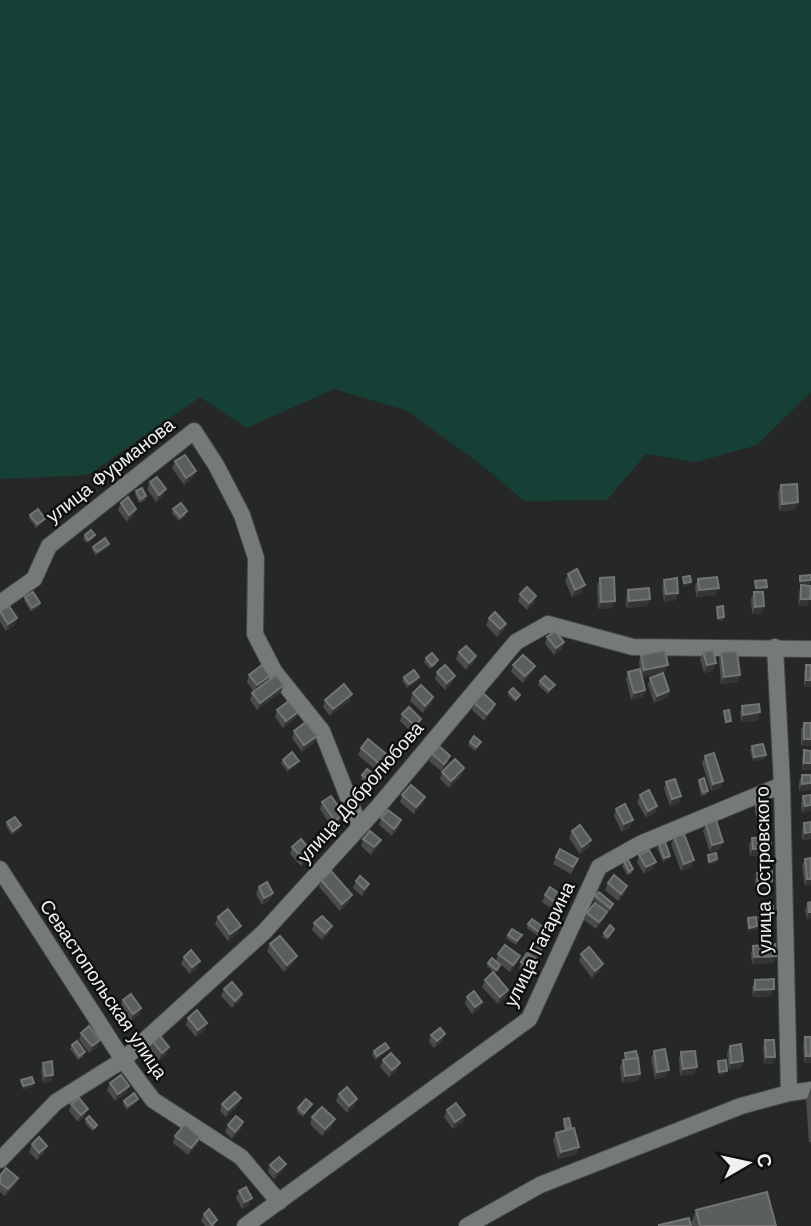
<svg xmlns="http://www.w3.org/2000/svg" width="811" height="1226" viewBox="0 0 811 1226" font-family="Arial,sans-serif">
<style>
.green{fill:#164036}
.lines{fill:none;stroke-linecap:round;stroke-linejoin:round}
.minor-casing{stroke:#444746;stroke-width:18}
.minor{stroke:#757978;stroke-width:16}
.wall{fill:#494c4a}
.shaded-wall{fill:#333635}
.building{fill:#5a5e5c;stroke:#727573;stroke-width:2}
.labels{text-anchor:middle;stroke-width:5;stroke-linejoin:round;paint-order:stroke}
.street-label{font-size:19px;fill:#eff1f0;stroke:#0f1010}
</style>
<rect width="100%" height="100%" fill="#252827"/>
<!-- green -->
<polygon class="green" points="0,0 811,0 811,392 757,445 696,462 646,454 607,500 524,501 488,470 408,411 334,389 247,428 200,397 88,475 0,479"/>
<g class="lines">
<!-- minor casing -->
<g class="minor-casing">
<g id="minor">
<polyline points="0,603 34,579 49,546 194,431 216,465 242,515 256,558 255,634 274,671 322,731 359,825"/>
<polyline points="775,647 782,785 789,1093"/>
<polyline points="0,869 123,1060 153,1100 241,1157 279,1202"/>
<polyline points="0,1160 56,1102 123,1060 264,932 378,807 516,642 548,624 633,647 811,649"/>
<polyline points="245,1226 529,1019 599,867 640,844 782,785"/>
<polyline points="467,1226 540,1185 741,1106 789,1093 811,1090"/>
</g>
</g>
<!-- minor -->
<use href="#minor" class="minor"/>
</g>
<!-- wall -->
<g class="wall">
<polygon points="175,461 193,478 184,485 172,468"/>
<polygon points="150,482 163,496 156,502 147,489"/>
<polygon points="781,485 795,510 779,511 778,492"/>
<polygon points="136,491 146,496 145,500 139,503 135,494"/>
<polygon points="121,503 134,516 127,522 118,510"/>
<polygon points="173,509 186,515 179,521 172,513"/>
<polygon points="30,515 45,519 43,522 36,528 29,518"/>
<polygon points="85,535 94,538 87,543 83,539"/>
<polygon points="109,544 108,547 96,556 92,550 93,547"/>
<polygon points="568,574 582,593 572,597 565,581"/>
<polygon points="600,578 612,608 598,609 597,585"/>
<polygon points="698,579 716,595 696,597 695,586"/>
<polygon points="664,580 676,600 664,602 662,587"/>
<polygon points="801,585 807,606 798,606 799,592"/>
<polygon points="628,590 650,599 647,606 626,608 626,597"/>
<polygon points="754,592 762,613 752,614 751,599"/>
<polygon points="520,594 534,603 527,610 518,601"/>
<polygon points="25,597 40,603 39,607 31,612 24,600"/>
<polygon points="0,611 17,618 14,625 6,631 0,622"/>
<polygon points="489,618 506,624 503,631 497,637 486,625"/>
<polygon points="547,637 564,642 562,649 554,655 545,644"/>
<polygon points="459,652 476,656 473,663 466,670 456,659"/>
<polygon points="703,652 714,670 704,673 700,659"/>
<polygon points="721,652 740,675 737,682 721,684 719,659"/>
<polygon points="641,655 665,673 642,677 645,690 643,697 631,700 626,679 628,672 640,671 639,662"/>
<polygon points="426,658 437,664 430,669 424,662"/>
<polygon points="513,665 535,666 532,673 523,683 511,672"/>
<polygon points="806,665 811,687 804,687 804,672"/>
<polygon points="437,672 452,683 445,690 435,679"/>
<polygon points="249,675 270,676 268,681 284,685 281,692 257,710 250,700 252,693 254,692 247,682"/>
<polygon points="404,677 419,677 418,681 407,688 402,680"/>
<polygon points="650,678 669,691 667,698 654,703 648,685"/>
<polygon points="540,681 553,688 548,694 538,685"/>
<polygon points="509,692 520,695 519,698 515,702 508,695"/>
<polygon points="413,693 433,697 431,704 423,713 410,701"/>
<polygon points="352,694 349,701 330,716 323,707 325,700"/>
<polygon points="474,703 495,704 493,711 484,721 472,710"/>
<polygon points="742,706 760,712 758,720 741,722 740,713"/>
<polygon points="277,710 298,712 295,719 283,728 275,717"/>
<polygon points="402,714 419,726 412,733 400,721"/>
<polygon points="804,723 811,723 801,746 801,730"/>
<polygon points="294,731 317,736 314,743 302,752 292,738"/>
<polygon points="470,742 481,742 480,745 475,751 468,745"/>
<polygon points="752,746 766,755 764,759 753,761 750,750"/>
<polygon points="361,748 387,764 379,773 358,755"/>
<polygon points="804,750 811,751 811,770 802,770 802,758"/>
<polygon points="432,754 448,763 441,771 429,761"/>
<polygon points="705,756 723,781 720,788 711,791 702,763"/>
<polygon points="283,760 297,764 288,772 281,763"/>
<polygon points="442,772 462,775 449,788 440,779"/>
<polygon points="362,775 374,779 369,785 361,779"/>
<polygon points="802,775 811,775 811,790 799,791 799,782"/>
<polygon points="699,780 708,791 706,795 701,796 698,783"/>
<polygon points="666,782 681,796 679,803 670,806 664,789"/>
<polygon points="402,795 425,797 422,804 414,814 400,802"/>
<polygon points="640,795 657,806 655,813 646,818 637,802"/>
<polygon points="811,795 811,811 802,813 801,803 803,796"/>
<polygon points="322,802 341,821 332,828 320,809"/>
<polygon points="616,809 630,827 622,832 614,816"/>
<polygon points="381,818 399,827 392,836 379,825"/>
<polygon points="7,822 20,829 12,835 6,826"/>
<polygon points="811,822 811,839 802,840 802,830 804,823"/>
<polygon points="706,824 720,849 710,852 703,831"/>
<polygon points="572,831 591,840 589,847 580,854 569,838"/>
<polygon points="674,837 691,867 681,871 671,844"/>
<polygon points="752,838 771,848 769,855 750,856 749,845"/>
<polygon points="363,839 378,847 371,855 361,846"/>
<polygon points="659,844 669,859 663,862 657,848"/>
<polygon points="292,847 311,851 309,858 301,866 290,854"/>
<polygon points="639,855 656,862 653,869 644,874 637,862"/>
<polygon points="556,857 575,866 571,874 553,864"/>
<polygon points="805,859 811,885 805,886 802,866"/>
<polygon points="624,862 632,873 627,875 622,866"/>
<polygon points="757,873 772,881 770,888 755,889 755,880"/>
<polygon points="321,880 352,895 349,902 340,911 319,887"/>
<polygon points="356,881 366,891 362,896 353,888"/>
<polygon points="608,883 625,893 618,901 605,890"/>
<polygon points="259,887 273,893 270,900 262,905 256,894"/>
<polygon points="545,895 559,902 554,910 542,902"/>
<polygon points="595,896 612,908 608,912 594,900"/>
<polygon points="811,902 811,918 807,919 805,910 808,903"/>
<polygon points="760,907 771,922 758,922 758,914"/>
<polygon points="607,912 604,919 596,929 584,920 587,913"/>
<polygon points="218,917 238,933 228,941 215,924"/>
<polygon points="314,923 329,933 322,940 312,930"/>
<polygon points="528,924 542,930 538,936 527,928"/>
<polygon points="614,929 607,940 602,937 604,933"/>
<polygon points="508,935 522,935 516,945 506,938"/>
<polygon points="270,944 294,963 284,972 267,951"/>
<polygon points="753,946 776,956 773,963 752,964 751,953"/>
<polygon points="543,947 537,958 528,953 529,950"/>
<polygon points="498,954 517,963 510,972 496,961"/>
<polygon points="581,954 600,971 592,978 579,961"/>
<polygon points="184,957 197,968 190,974 181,964"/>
<polygon points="538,960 536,967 530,976 519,969 521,962"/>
<polygon points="488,963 500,965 495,973 487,966"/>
<polygon points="485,980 506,997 498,1004 482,987"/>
<polygon points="755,980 771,996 753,997 752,987"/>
<polygon points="224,989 242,994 240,1001 232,1008 221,996"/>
<polygon points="467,997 482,1002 479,1009 472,1014 465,1004"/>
<polygon points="123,1000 141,1008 139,1015 131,1021 120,1007"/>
<polygon points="188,1018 205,1030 196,1037 186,1025"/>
<polygon points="81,1033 97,1047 89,1053 79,1040"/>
<polygon points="431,1035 443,1041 434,1048 429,1042"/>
<polygon points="805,1037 811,1063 804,1063 803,1044"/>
<polygon points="765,1040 773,1064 764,1064 763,1047"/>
<polygon points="153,1042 167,1054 159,1060 150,1049"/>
<polygon points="72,1045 84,1056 78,1060 70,1049"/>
<polygon points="730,1046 743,1061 741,1068 729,1070 727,1053"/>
<polygon points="374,1051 387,1051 376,1060 372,1055"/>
<polygon points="654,1051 666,1077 655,1079 651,1058"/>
<polygon points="681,1052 694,1074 680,1076 679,1059"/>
<polygon points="625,1053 640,1074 638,1081 622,1083 620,1067 623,1060 625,1060 624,1056"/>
<polygon points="383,1060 397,1070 389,1077 380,1067"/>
<polygon points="43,1063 51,1082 43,1083 41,1070"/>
<polygon points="110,1083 129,1086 126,1093 115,1101 107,1090"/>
<polygon points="811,1088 811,1142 809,1142 806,1101"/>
<polygon points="339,1094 354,1106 347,1113 336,1101"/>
<polygon points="124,1101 137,1102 127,1110 123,1104"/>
<polygon points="71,1104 85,1116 78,1122 69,1111"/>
<polygon points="222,1104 238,1105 226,1117 220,1111"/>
<polygon points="310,1107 303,1117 297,1112 298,1108"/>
<polygon points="447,1110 463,1122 453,1129 444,1117"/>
<polygon points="312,1117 332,1126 322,1136 310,1124"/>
<polygon points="86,1119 97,1125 96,1128 92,1131 85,1123"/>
<polygon points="564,1119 570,1129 577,1154 558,1159 553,1140 556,1133 564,1131 563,1123"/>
<polygon points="243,1122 241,1129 232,1139 225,1132 228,1125"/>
<polygon points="175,1136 200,1137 198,1144 188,1155 173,1143"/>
<polygon points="32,1144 47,1146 44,1153 37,1160 29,1152"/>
<polygon points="286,1164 283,1171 274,1179 268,1172 270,1165"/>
<polygon points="0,1176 18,1178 15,1185 5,1196 0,1192"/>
<polygon points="239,1191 249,1205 242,1209 236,1198"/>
<polygon points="696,1210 776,1226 691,1226 691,1224"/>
<polygon points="204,1214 215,1226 205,1226 201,1221"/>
</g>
<!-- shaded-wall -->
<g class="shaded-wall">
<polygon points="196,471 193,478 184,485 186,478"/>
<polygon points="166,489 163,496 156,502 159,495"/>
<polygon points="798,502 795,510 779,511 782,504"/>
<polygon points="136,509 134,516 127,522 129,515"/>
<polygon points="109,544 108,547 96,556 97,552"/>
<polygon points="811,580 810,584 799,584 800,581"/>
<polygon points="691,582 690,585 683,587 684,583"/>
<polygon points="585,585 582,593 572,597 575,590"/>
<polygon points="767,587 766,590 755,591 756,588"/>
<polygon points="719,588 716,595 696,597 699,590"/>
<polygon points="678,593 676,600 664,602 666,594"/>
<polygon points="536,596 534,603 527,610 529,603"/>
<polygon points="650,599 647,606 626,608 629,601"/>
<polygon points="801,599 810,599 807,606 798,606"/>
<polygon points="615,601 612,608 598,609 601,602"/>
<polygon points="40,603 39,607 31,612 32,608"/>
<polygon points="764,606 762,613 752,614 755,607"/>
<polygon points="724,617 723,621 717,621 718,618"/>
<polygon points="17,618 14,625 6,631 8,624"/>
<polygon points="506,624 503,631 497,637 500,629"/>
<polygon points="564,642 562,649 554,655 556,648"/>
<polygon points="476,656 473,663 466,670 469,663"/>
<polygon points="716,663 714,670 704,673 707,665"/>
<polygon points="668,665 665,673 642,677 644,670"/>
<polygon points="535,666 532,673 523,683 525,676"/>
<polygon points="740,675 737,682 721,684 724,677"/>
<polygon points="270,676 267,683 254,692 257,685"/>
<polygon points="455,676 452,683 445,690 447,683"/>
<polygon points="419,677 418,681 407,688 409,684"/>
<polygon points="806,680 811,680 811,687 804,687"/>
<polygon points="284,685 281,692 257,710 260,703"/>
<polygon points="645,690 643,697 631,700 634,693"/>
<polygon points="669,691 667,698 654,703 657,696"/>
<polygon points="352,694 349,701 330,716 333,709"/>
<polygon points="433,697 431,704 423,713 425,706"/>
<polygon points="495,704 493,711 484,721 487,714"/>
<polygon points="298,712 295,719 283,728 286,721"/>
<polygon points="760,712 758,720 741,722 743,715"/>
<polygon points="421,719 419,726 412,733 415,726"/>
<polygon points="317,736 314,743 302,752 304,745"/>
<polygon points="804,739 811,739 811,746 801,746"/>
<polygon points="766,755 764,759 753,761 754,757"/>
<polygon points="450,756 448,763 441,771 444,764"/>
<polygon points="390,757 387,764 379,773 382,766"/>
<polygon points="299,761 297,764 288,772 289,768"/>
<polygon points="804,763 811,763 811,770 802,770"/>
<polygon points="464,768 462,775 449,788 451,781"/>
<polygon points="723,781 720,788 711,791 713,784"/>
<polygon points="811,783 811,790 799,791 802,784"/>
<polygon points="681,796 679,803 670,806 672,799"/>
<polygon points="425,797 422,804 414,814 416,807"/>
<polygon points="811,805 811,811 802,813 805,806"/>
<polygon points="657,806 655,813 646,818 648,811"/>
<polygon points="344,814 341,821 332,828 335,821"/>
<polygon points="757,815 768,815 767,818 755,819"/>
<polygon points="401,820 399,827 392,836 394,829"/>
<polygon points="633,820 630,827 622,832 624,824"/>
<polygon points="21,825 20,829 12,835 13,831"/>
<polygon points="811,832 811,839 802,840 805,833"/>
<polygon points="381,840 378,847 371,855 374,847"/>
<polygon points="591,840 589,847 580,854 582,847"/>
<polygon points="723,842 720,849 710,852 712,845"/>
<polygon points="771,848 769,855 750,856 753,849"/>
<polygon points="311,851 309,858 301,866 303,859"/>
<polygon points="670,856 669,859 663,862 664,858"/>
<polygon points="717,859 716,863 708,865 709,862"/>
<polygon points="694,860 691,867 681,871 684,864"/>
<polygon points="656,862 653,869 644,874 646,867"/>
<polygon points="807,879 811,879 811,885 805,886"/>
<polygon points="772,881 770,888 755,889 758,882"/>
<polygon points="369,884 366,891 362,896 364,889"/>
<polygon points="627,886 625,893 618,901 621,894"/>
<polygon points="273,893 270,900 262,905 264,898"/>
<polygon points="352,895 349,902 340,911 342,904"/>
<polygon points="607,912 604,919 596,929 599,922"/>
<polygon points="809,912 811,912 811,918 807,919"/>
<polygon points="761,915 774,915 771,922 758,922"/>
<polygon points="241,926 238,933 228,941 230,934"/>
<polygon points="332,926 329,933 322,940 325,933"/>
<polygon points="757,926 756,930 748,931 749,928"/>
<polygon points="297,956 294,963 284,972 287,965"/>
<polygon points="520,956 517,963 510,972 513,965"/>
<polygon points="776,956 773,963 752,964 754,957"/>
<polygon points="200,961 197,968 190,974 192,967"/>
<polygon points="603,964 600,971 592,978 595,971"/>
<polygon points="774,989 771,996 753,997 755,990"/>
<polygon points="508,990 506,997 498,1004 500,997"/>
<polygon points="242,994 240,1001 232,1008 235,1001"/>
<polygon points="482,1002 479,1009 472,1014 475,1007"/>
<polygon points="141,1008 139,1015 131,1021 133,1014"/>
<polygon points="207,1023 205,1030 196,1037 198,1030"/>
<polygon points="445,1034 443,1041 434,1048 437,1041"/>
<polygon points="100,1040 97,1047 89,1053 92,1046"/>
<polygon points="169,1047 167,1054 159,1060 162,1053"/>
<polygon points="389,1048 387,1051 376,1060 377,1056"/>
<polygon points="806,1056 811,1056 811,1063 804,1063"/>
<polygon points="766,1057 775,1057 773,1064 764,1064"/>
<polygon points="743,1061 741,1068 729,1070 731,1063"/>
<polygon points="400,1063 397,1070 389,1077 392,1070"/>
<polygon points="697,1067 694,1074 680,1076 683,1069"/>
<polygon points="669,1070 666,1077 655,1079 657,1072"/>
<polygon points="727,1071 725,1075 718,1076 719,1072"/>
<polygon points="640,1074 638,1081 622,1083 625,1076"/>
<polygon points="53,1075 51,1082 43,1083 45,1076"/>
<polygon points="34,1083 33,1087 22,1090 23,1086"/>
<polygon points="129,1086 126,1093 115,1101 118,1094"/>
<polygon points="241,1098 238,1105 226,1117 228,1110"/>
<polygon points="138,1099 137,1102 127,1110 128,1106"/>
<polygon points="357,1099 354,1106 347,1113 349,1106"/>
<polygon points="88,1109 85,1116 78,1122 81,1115"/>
<polygon points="465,1115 463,1122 453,1129 455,1122"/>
<polygon points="335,1119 332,1126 322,1136 325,1129"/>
<polygon points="243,1122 241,1129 232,1139 235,1132"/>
<polygon points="200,1137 198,1144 188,1155 191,1148"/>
<polygon points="47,1146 44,1153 37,1160 39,1153"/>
<polygon points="579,1147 577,1154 558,1159 561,1152"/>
<polygon points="286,1164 283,1171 274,1179 277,1172"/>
<polygon points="18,1178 15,1185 5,1196 8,1189"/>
<polygon points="252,1198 249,1205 242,1209 245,1202"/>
</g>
<!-- building -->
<g class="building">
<polygon points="185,455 196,471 186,478 175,461"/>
<polygon points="157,477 166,489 159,495 150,482"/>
<polygon points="797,484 798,502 782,504 781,485"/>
<polygon points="142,488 146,496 140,499 136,491"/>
<polygon points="128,497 136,509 129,515 121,503"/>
<polygon points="181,503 187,511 180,517 173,509"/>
<polygon points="38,509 45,519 37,524 30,515"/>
<polygon points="91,530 95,535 88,540 85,535"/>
<polygon points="105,538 109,544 97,552 93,547"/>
<polygon points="577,569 585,585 575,590 568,574"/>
<polygon points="811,575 811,580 800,581 800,576"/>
<polygon points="690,576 691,582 684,583 683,577"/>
<polygon points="614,577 615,601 601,602 600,578"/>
<polygon points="717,577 719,588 699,590 698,579"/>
<polygon points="677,578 678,593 666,594 664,580"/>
<polygon points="766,580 767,587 756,588 755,581"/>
<polygon points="801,585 810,586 810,599 801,599"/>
<polygon points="527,587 536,596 529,603 520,594"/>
<polygon points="649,588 650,599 629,601 628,590"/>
<polygon points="33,592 40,603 32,608 25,597"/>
<polygon points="754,592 763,592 764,606 755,607"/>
<polygon points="9,606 17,618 8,624 0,611"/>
<polygon points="723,606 724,617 718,618 717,607"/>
<polygon points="495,612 506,624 500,629 489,618"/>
<polygon points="555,631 564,642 556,648 547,637"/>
<polygon points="466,646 476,656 469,663 459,652"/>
<polygon points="665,650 668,665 644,670 641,655"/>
<polygon points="713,650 716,663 707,665 703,652"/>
<polygon points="737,651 740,675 724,677 721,652"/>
<polygon points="432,653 438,660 432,666 426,658"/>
<polygon points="523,655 535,666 525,676 513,665"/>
<polygon points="262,665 270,676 257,685 249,675"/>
<polygon points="445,665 455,676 447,683 437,672"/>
<rect x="806" y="665" width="5" height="15"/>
<polygon points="640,669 645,690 634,693 628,672"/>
<polygon points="414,670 419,677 409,684 404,677"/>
<polygon points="663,673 669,691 657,696 650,678"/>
<polygon points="276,675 284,685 260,703 252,693"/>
<polygon points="545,676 555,685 549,690 540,681"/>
<polygon points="344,684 352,694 333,709 325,700"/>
<polygon points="421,685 433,697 425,706 413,693"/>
<polygon points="513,688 520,695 516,699 509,692"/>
<polygon points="483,693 495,704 487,714 474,703"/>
<polygon points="289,701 298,712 286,721 277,710"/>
<polygon points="759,704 760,712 743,715 742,706"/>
<polygon points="409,707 421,719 415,726 402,714"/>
<polygon points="729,710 731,721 726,722 724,711"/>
<polygon points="306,722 317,736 304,745 294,731"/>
<rect x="804" y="723" width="7" height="16"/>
<polygon points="474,736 481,742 476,747 470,742"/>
<polygon points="368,739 390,757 382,766 361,748"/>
<polygon points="763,744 766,755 754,757 752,746"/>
<polygon points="439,746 450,756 444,764 432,754"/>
<polygon points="804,750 811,751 811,763 804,763"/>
<polygon points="292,752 299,761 289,768 283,760"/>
<polygon points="714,753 723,781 713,784 705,756"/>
<polygon points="455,759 464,768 451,781 442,772"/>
<polygon points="367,769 375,775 370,781 362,775"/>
<polygon points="802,775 811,775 811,783 802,784"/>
<polygon points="704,778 708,791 703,792 699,780"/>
<polygon points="675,779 681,796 672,799 666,782"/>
<polygon points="411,785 425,797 416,807 402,795"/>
<polygon points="649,790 657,806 648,811 640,795"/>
<polygon points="811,795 811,805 805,806 803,796"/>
<polygon points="331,796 344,814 335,821 322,802"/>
<polygon points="625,804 633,820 624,824 616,809"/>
<polygon points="767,805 768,815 757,815 756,806"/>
<polygon points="388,810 401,820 394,829 381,818"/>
<polygon points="15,817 21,825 13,831 7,822"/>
<polygon points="716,820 723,842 712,845 706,824"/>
<polygon points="811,822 811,832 805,833 804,823"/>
<polygon points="580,825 591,840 582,847 572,831"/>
<polygon points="370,831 381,840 374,847 363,839"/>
<polygon points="684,834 694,860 684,864 674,837"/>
<polygon points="771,837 771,848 753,849 752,838"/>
<polygon points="301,839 311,851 303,859 292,847"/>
<polygon points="665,842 670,856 664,858 659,844"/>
<polygon points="560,849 578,859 573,867 556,857"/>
<polygon points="649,850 656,862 646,867 639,855"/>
<polygon points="716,853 717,859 709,862 708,855"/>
<polygon points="811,858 811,879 807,879 805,859"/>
<polygon points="628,860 633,869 629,872 624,862"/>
<polygon points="331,871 352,895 342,904 321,880"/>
<polygon points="772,871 772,881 758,882 757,873"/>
<polygon points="614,875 627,886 621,894 608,883"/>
<polygon points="360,876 369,884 364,889 356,881"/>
<polygon points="267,882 273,893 264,898 259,887"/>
<polygon points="550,887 561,895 556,903 545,895"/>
<polygon points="599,892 613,904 610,908 595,896"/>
<polygon points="811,902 811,912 809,912 808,903"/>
<polygon points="595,903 607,912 599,922 587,913"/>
<polygon points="773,906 774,915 761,915 760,907"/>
<polygon points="228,909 241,926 230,934 218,917"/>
<polygon points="322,916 332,926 325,933 314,923"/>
<polygon points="756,917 757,926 749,928 748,918"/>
<polygon points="532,919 543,927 539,932 528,924"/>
<polygon points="610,925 614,929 608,937 604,933"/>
<polygon points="512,929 522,935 517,941 508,935"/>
<polygon points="280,936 297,956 287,965 270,944"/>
<polygon points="533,942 543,947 538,955 529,950"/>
<polygon points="775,944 776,956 754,957 753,946"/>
<polygon points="505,945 520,956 513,965 498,954"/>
<polygon points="589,947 603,964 595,971 581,954"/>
<polygon points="191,950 200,961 192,967 184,957"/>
<polygon points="527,953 538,960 532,969 521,962"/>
<polygon points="492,958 500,965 497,970 488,963"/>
<polygon points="493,972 508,990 500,997 485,980"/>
<polygon points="774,979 774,989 755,990 755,980"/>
<polygon points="232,982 242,994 235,1001 224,989"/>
<polygon points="474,991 482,1002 475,1007 467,997"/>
<polygon points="131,994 141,1008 133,1014 123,1000"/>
<polygon points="197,1010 207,1023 198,1030 188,1018"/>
<polygon points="89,1026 100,1040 92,1046 81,1033"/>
<polygon points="440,1028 445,1034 437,1041 431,1035"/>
<polygon points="160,1036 169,1047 162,1053 153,1042"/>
<polygon points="805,1037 811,1037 811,1056 806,1056"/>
<polygon points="765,1040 774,1040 775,1057 766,1057"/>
<polygon points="77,1041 85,1052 79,1056 72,1045"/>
<polygon points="385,1043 389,1048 377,1056 374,1051"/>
<polygon points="741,1044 743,1061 731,1063 730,1046"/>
<polygon points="665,1049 669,1070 657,1072 654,1051"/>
<polygon points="636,1051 638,1058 626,1059 625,1053"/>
<polygon points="695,1051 697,1067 683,1069 681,1052"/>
<polygon points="391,1053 400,1063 392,1070 383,1060"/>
<polygon points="638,1058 640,1074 625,1076 623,1060"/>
<polygon points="726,1060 727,1071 719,1072 718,1061"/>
<polygon points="52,1061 53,1075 45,1076 43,1063"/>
<polygon points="121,1075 129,1086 118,1094 110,1083"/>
<polygon points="32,1077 34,1083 23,1086 21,1080"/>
<polygon points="347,1087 357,1099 349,1106 339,1094"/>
<polygon points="235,1092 241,1098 228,1110 222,1104"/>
<polygon points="134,1093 138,1099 128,1106 124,1101"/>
<polygon points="79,1098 88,1109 81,1115 71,1104"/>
<polygon points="306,1099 312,1104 304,1113 298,1108"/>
<polygon points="456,1103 465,1115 455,1122 447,1110"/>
<polygon points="322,1107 335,1119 325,1129 312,1117"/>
<polygon points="89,1116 97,1125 94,1128 86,1119"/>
<polygon points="236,1116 243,1122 235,1132 228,1125"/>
<polygon points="569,1118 571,1127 566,1128 564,1119"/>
<polygon points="185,1124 200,1137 191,1148 175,1136"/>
<polygon points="574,1128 579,1147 561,1152 556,1133"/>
<polygon points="39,1137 47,1146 39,1153 32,1144"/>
<polygon points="279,1157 286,1164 277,1172 270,1165"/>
<polygon points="6,1168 18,1178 8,1189 0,1183 0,1176"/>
<polygon points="246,1187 252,1198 245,1202 239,1191"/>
<polygon points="767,1192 776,1226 700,1226 696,1210"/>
<polygon points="209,1209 217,1220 212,1225 204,1214"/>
<polygon points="689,1218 691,1226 659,1226 659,1225"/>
</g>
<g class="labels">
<!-- street labels -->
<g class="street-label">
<text transform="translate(110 470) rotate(-38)" y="7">улица Фурманова</text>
<text transform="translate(360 792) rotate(-49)" y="7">улица Добролюбова</text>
<text transform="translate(763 870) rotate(-91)" y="7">улица Островского</text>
<text transform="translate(539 944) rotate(-64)" y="7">улица Гагарина</text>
<text transform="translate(104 989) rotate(56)" y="7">Севастопольская улица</text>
</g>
</g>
<!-- north arrow -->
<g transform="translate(748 1163) rotate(81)" stroke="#0f1010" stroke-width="5" paint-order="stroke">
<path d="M0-5L12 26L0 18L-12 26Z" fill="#eff1f0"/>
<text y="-10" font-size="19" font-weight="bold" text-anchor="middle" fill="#eff1f0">С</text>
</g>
</svg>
